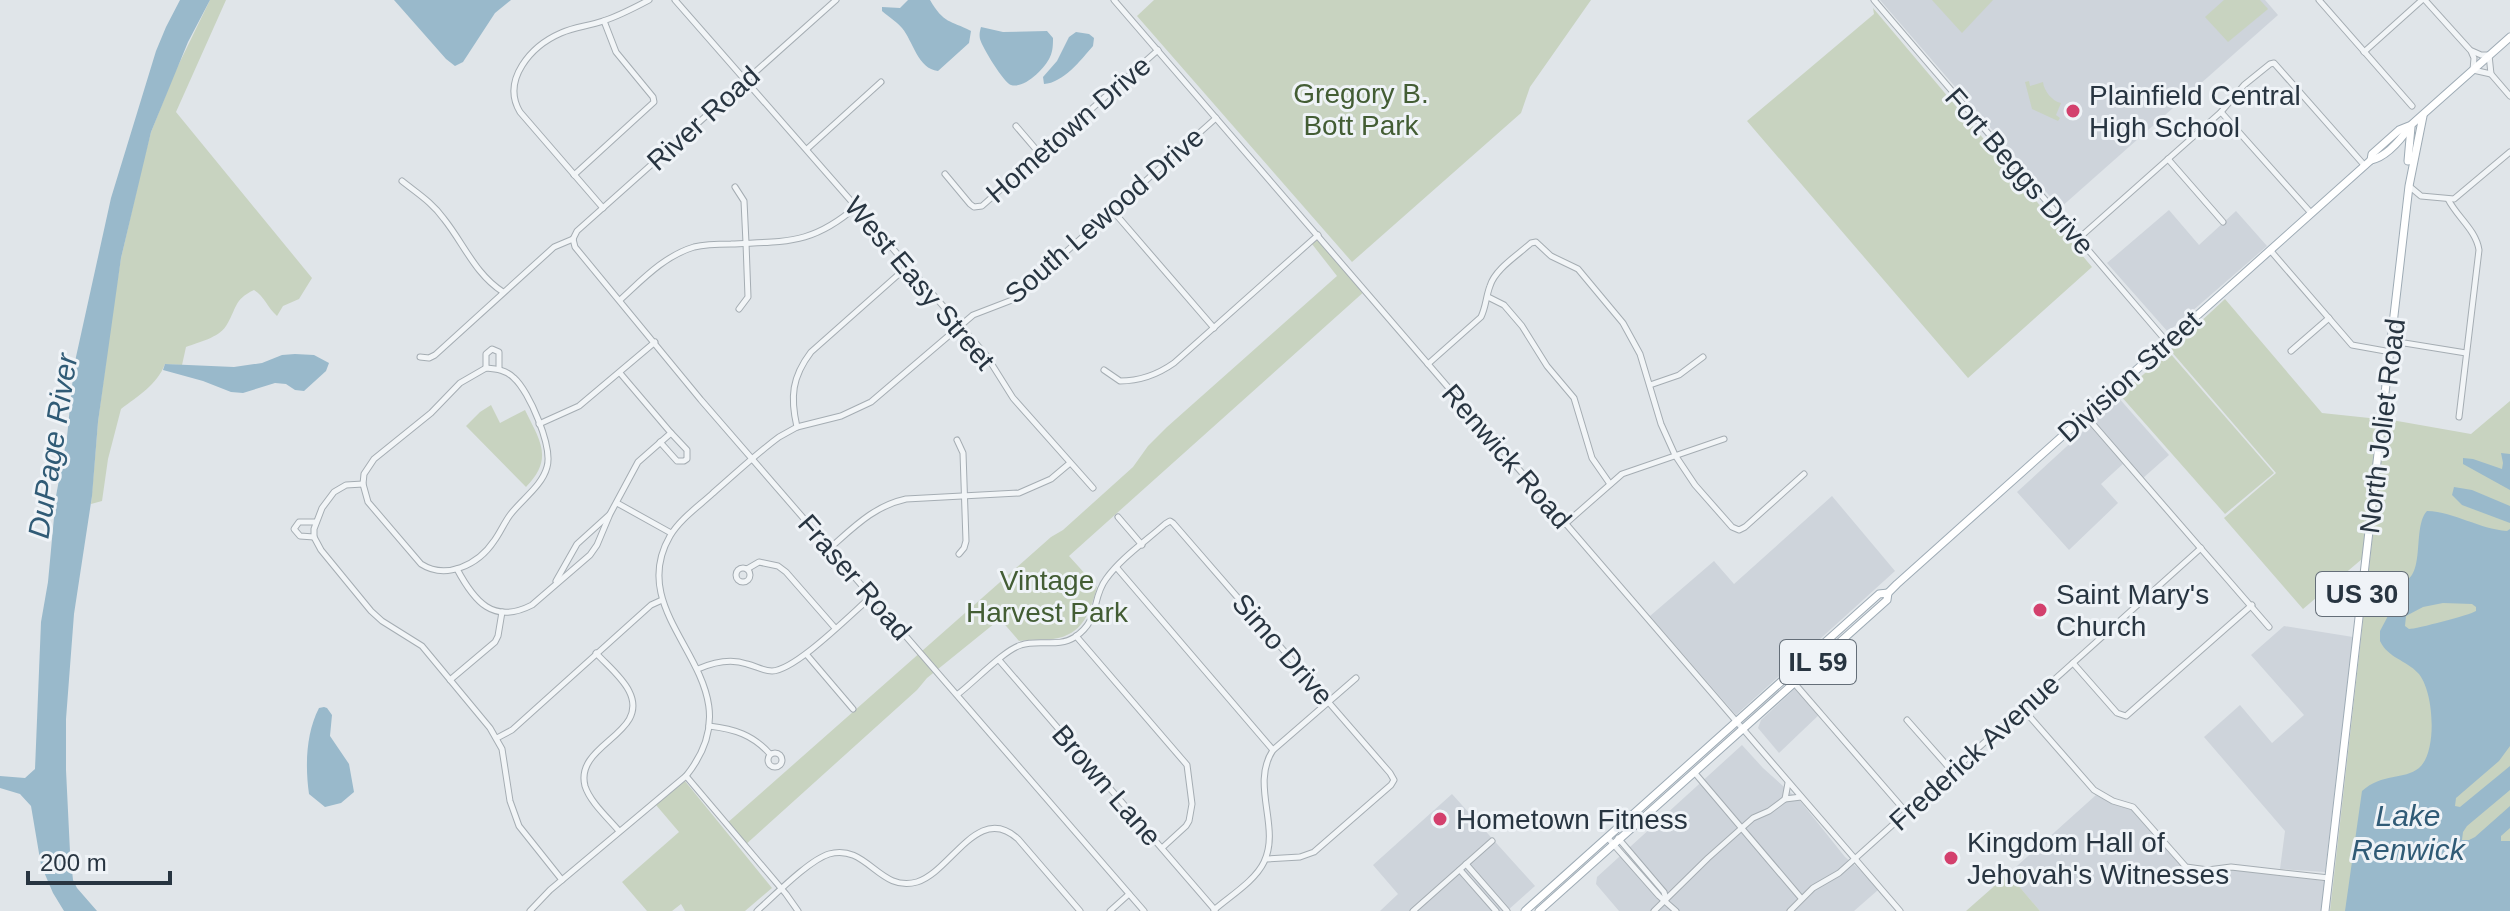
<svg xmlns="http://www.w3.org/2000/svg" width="2510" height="911" viewBox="0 0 2510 911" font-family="Arial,sans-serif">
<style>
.built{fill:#ced4db}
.green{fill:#c8d3c0}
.water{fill:#99b9cb;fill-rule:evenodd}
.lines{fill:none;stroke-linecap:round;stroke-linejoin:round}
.minor-casing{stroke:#a5adb3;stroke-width:7}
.major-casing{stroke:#9eabb5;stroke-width:9}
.minor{stroke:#f2f5f7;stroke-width:5}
.major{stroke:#fff;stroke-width:7}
.poi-dot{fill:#d3406d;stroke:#eff3f7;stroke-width:3}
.labels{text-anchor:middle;stroke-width:6;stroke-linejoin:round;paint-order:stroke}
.shield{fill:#eff3f7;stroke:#646e78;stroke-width:2}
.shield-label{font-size:26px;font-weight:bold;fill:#283541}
.park-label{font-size:28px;fill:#435d34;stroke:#eff3f7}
.poi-label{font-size:28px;fill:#283541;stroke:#eff3f7;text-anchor:start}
.street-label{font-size:28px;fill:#283541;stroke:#eff3f7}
.water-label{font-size:30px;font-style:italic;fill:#305b76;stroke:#eff3f7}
</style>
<rect width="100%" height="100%" fill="#e0e5e9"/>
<!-- built -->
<g class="built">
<polygon points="1880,0 2265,0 2278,15 2060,208"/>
<polygon points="2169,210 2199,245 2236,211 2267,246 2168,332 2107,263"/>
<polygon points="2117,396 2169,455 2143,478 2092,420"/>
<polygon points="2090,425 2124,463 2101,484 2118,503 2069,550 2017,492"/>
<polygon points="1832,496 1895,571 1736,715 1650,616 1714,561 1734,584"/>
<polygon points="2284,626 2353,637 2325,872 2280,869 2285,831 2204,737 2240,705 2272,743 2304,715 2251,655"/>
<polygon points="1800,684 1823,711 1779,753 1758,728 1761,720"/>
<polygon points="1742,745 1763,768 1801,802 1845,857 1857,867 1878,890 1854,911 1619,911 1596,884 1597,877"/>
<polygon points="1452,794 1535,886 1507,911 1380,911 1398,894 1373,865"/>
<polygon points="2096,795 2112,803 2132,809 2173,856 2188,870 2208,873 2227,869 2325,881 2322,911 2040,911 2008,874"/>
</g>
<!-- green -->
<g class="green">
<path d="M210 0H226L176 112 312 278 299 299 283 306 277 316C267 307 265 297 254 290 233 300 237 309 226 326 218 338 199 342 186 347L182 365 165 364C157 385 138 396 121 409L108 459 102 501 91 504 98 422 113 307 121 258 144 158 151 132 174 74Z"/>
<polygon points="1154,0 1591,0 1530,87 1521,113 1352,262 1137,16"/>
<polygon points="1932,0 1993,0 1962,33"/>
<polygon points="2224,0 2260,0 2268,9 2228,42 2205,17"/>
<polygon points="1873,8 2092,267 1968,378 1747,121 1874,14"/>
<path d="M2029 81 2030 86 2043 82C2044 91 2052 101 2061 103L2056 115 2060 118 2058 121 2032 109 2025 82Z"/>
<path d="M1320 238 1366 290 1069 556 1097 587C1090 612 1083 635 1053 639 1042 640 1031 639 1019 641L1000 619 927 678 917 690 744 846 726 824 1051 537 1063 530 1133 467 1148 446 1167 427 1337 276 1312 244Z"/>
<polygon points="2225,299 2322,413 2379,419 2362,559 2303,609 2224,518 2276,473 2170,350"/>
<polygon points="2169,352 2274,473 2225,514 2120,395"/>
<polygon points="2510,401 2510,911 2330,911 2386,419 2471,434"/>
<path d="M491 405 500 423 525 410C540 441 554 458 526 487L466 426 480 412Z"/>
<polygon points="685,781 772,888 745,911 685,911 681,904 672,911 647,911 622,882 679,832 656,805"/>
<polygon points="2028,868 2035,869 2017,884 2040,911 1966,911 2008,874 2016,884 2018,874"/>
</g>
<!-- water -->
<g class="water">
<polygon points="180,0 210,0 188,42 151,132 121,258 98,422 92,496 74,614 66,719 66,770 70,852 73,880 77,888 97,911 64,911 53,893 41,865 31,806 20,794 0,788 0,776 25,778 35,769 41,622 48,582 56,496 67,437 74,366 111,198 156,51 166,27"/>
<polygon points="394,0 511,0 495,13 463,62 455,66 446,59"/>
<path d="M908 0H930C944 24 950 20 971 31L969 43 938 71C918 69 913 41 902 28 896 21 889 17 882 11V7L900 8Z"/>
<path d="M981 27 1003 32 1047 31 1053 38C1053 44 1053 51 1050 57 1045 68 1025 89 1011 85 1004 83 982 47 980 39 979 34 980 31 981 27Z"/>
<path d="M1076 32 1089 34 1094 38 1093 46C1081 60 1063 83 1044 84L1043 77 1057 61 1069 37Z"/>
<polygon points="295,354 314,355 329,363 326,371 304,391 295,390 286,384 275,383 243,393 231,392 203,381 163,370 165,364 234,367 262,363 282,355"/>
<polygon points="2501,453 2510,454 2510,490 2463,464 2463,458 2473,459 2502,469 2503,463"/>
<polygon points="2454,487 2472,490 2510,506 2510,523 2462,505 2452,495"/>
<path d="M2427 511C2455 512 2479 529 2507 531L2510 529V746L2499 761 2456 798 2455 806 2460 807 2510 766V790L2467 826 2463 832 2462 840H2469L2475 837 2510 806V828L2501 836V841H2510V911H2345L2362 791C2382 773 2404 780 2419 768 2438 752 2434 690 2418 673 2406 660 2388 658 2380 641V631L2389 614 2390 585C2394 583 2399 583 2403 582 2426 575 2412 527 2427 511ZM2443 603 2472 604 2476 607V611C2470 615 2416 629 2409 629L2405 626 2406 616 2423 607Z"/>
<path d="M324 707 327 708 332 715 330 736 349 764 354 792 341 803 325 807 309 794C305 766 306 733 319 708Z"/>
</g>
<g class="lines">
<!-- minor casing -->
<g class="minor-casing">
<g id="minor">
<polyline points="675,0 986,355 1013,398 1093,488"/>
<polyline points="1114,0 1900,911"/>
<polyline points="1874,0 2167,342"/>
<polyline points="2319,0 2412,106"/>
<polyline points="2425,0 2471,51 2474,58 2473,70 2491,74"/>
<polyline points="2472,51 2481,55 2489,55 2491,74 2510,96"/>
<polyline points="2364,52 2422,0"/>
<polyline points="2221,112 2311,213"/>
<polyline points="1016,126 1040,154"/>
<polyline points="807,149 881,82"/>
<polyline points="2168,159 2223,222"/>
<polyline points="945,174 970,204 974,207 982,206 1158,50"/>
<polyline points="574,175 654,102 653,97 616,52 604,21"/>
<path d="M402 181C417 193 433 203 444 219 464 244 475 274 503 292"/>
<polyline points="2409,186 2421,196 2454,199 2510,152"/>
<polyline points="735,187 744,201 746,243 748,297 739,309"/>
<path d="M2448 199C2457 217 2476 230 2479 250L2459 417"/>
<path d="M603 208 520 112C501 80 531 46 561 33 574 27 589 26 603 21 619 16 634 8 649 0"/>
<polyline points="1113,211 1214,328"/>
<polyline points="573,239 575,247 701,400 1144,911"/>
<polyline points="573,239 577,231 836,0"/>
<polyline points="2078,239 2221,112 2244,85 2270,64 2274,63 2365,166"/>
<polyline points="2270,250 2352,345 2391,352"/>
<polyline points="1488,297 1504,305 1522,326 1547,366 1574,398 1592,458 1610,484"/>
<path d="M620 300C642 280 664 256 694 247 706 244 719 244 731 244 787 241 812 245 857 206"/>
<polyline points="2392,341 2466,353"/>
<polyline points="2291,351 2329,318"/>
<polyline points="420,357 429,358 435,355 554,247 573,239"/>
<path d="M1428 364 1481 317C1486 307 1486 296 1490 286 1495 269 1518 255 1531 243L1536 242 1551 256 1578 269 1623 323 1640 354 1661 424 1675 455 1695 485 1732 527 1739 530 1745 527 1804 474"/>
<path d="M486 368C497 369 506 370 514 378 529 391 553 447 547 467 542 486 522 499 510 515 504 523 500 533 494 541 478 565 446 580 421 564L368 502 363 484 364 474 374 459 431 413 460 383Z"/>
<polyline points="486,368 486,354 492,349 499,352 499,369"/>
<path d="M1104 370 1120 381C1140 381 1157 375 1174 363L1318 235"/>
<polyline points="1650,385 1679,375 1703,357"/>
<polyline points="2085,415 2269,627"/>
<polyline points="539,424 579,406 655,342"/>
<path d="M797 427C790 397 792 377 811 352L908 266"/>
<polyline points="957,440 963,453 966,541 964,548 959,554"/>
<polyline points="660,442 677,461 684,461 687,459 687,450 671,433"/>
<polyline points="363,484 346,485 334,492 322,508 314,529 314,537 321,550 371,611 382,621 422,646 490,728 502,749 510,801 519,826 562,880"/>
<polyline points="617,503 671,533"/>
<polyline points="1118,517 1142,545"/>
<polyline points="1565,524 1622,474 1724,439"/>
<polyline points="314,537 300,536 294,529 299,522 316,522"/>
<path d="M830 548C854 527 874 506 906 499L1019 493 1051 479 1070 463"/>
<circle cx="743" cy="575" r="7"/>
<polyline points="1117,568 1273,750"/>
<path d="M457 569C474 601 493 625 532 605L590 555 597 545 610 514 638 462 671 433 620 373"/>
<polyline points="747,569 759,562 778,566 786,572 835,628"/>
<polyline points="556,581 577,544 609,515"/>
<polyline points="1076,636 1187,765 1192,804 1189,821 1186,826 1162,848"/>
<path d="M596 653C607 665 622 677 629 691 651 734 574 744 585 786 590 802 608 818 619 831"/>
<polyline points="807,655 853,709"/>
<polyline points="999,660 1215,910"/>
<polyline points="2073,663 2117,713 2126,716 2252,605"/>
<path d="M698 669C714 662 730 658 747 664 756 666 763 671 772 671 796 670 851 614 872 596"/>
<polyline points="1788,676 1906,812"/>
<polyline points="450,680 495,642 498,636 502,612"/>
<path d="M958 694C974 682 1004 650 1021 645 1039 639 1058 648 1075 637 1101 619 1091 599 1106 579 1121 558 1146 541 1165 524L1170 521 1173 523 1390 773 1394 780 1391 785 1314 852 1300 857 1266 859"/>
<polyline points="2023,709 2094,790 2113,801 2133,807 2186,867 2208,870 2231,867 2329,878"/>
<polyline points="1907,720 1952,771"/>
<path d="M709 726C735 729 753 735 770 754"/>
<polyline points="497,738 512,730 651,605 662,600"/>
<circle cx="775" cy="760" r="7"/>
<polyline points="1694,772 1801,898"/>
<polyline points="686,776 786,894 798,911"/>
<polyline points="1788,783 1785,799 1801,797"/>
<polyline points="1607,837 1659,896 1676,911"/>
<polyline points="1618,838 1664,892 1666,899"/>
<polyline points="1466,864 1507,911"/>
<polyline points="1460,870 1496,911"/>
<path d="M1214 910C1230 896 1255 881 1264 862 1281 827 1250 785 1273 750L1356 678"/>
<path d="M530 911 550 890 686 776C764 679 619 624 670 536 680 519 699 506 713 493 735 474 756 454 779 437L797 427 841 416 871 402 973 315 1012 300 1216 118"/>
<path d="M757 911C774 896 809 860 829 854 867 843 879 893 917 882 951 872 978 802 1018 839L1080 911"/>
<polyline points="1110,911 1129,894"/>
<polyline points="1413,911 1492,841"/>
<polyline points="1654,911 1708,858 1753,818 1769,811 1785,799"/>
<polyline points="1790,911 1813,888 1839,873 2201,548"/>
</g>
</g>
<!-- major casing -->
<g class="major-casing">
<g id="major">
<polyline points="2371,160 2372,154 2399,130 2409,126"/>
<polyline points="2408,161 2411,127"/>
<polyline points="1525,911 1879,594 1888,593"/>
<path d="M1539 911 1887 600 1888 593 1897 584 2371 160C2387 157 2402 138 2411 125L2510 37"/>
<polyline points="2325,911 2409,186 2423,116"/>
</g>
</g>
<!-- minor -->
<use href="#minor" class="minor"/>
<!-- major -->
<use href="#major" class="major"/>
</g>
<!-- markers -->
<g class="poi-dot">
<circle cx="2073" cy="111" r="8"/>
<circle cx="2040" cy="610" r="8"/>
<circle cx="1440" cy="819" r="8"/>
<circle cx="1951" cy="858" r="8"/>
</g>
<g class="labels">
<!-- shield labels -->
<g class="shield">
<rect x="2316" y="572" width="92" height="44" rx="6"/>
<rect x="1780" y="640" width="76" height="44" rx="6"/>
</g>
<g class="shield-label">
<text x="2362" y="603">US 30</text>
<text x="1818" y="671">IL 59</text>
</g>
<!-- park labels -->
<g class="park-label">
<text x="1361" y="103">Gregory B.<tspan x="1361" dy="32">Bott Park</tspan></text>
<text x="1047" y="590">Vintage<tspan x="1047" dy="32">Harvest Park</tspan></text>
</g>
<!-- poi labels -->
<g class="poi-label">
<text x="2089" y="105">Plainfield Central<tspan x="2089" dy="32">High School</tspan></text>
<text x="2056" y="604">Saint Mary's<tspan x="2056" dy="32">Church</tspan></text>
<text x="1456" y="829">Hometown Fitness</text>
<text x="1967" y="852">Kingdom Hall of<tspan x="1967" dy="32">Jehovah's Witnesses</tspan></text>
</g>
<!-- street labels -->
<g class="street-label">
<text transform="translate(703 118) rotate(-42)" y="10">River Road</text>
<text transform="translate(1068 129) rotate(-41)" y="10">Hometown Drive</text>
<text transform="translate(2020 171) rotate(49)" y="10">Fort Beggs Drive</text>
<text transform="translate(1104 215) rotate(-41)" y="10">South Lewood Drive</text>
<text transform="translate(920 283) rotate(50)" y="10">West Easy Street</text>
<text transform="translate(2129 376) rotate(-42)" y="10">Division Street</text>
<text transform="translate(2382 426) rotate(-83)" y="10">North Joliet Road</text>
<text transform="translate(1507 456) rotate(49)" y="10">Renwick Road</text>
<text transform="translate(855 577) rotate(49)" y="10">Fraser Road</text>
<text transform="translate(1283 649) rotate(49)" y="10">Simo Drive</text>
<text transform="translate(1974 752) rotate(-42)" y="10">Frederick Avenue</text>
<text transform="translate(1107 785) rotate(49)" y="10">Brown Lane</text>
</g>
<!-- water labels -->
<g class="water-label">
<text transform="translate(53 446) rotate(-81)" y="10">DuPage River</text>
<text x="2408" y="826">Lake<tspan x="2408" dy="34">Renwick</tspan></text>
</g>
</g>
<!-- scale -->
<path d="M28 871v12h142v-12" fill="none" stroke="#283541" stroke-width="4"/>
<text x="40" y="871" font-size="24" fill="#283541" stroke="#eff3f7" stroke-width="6" paint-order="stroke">200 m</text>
</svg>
